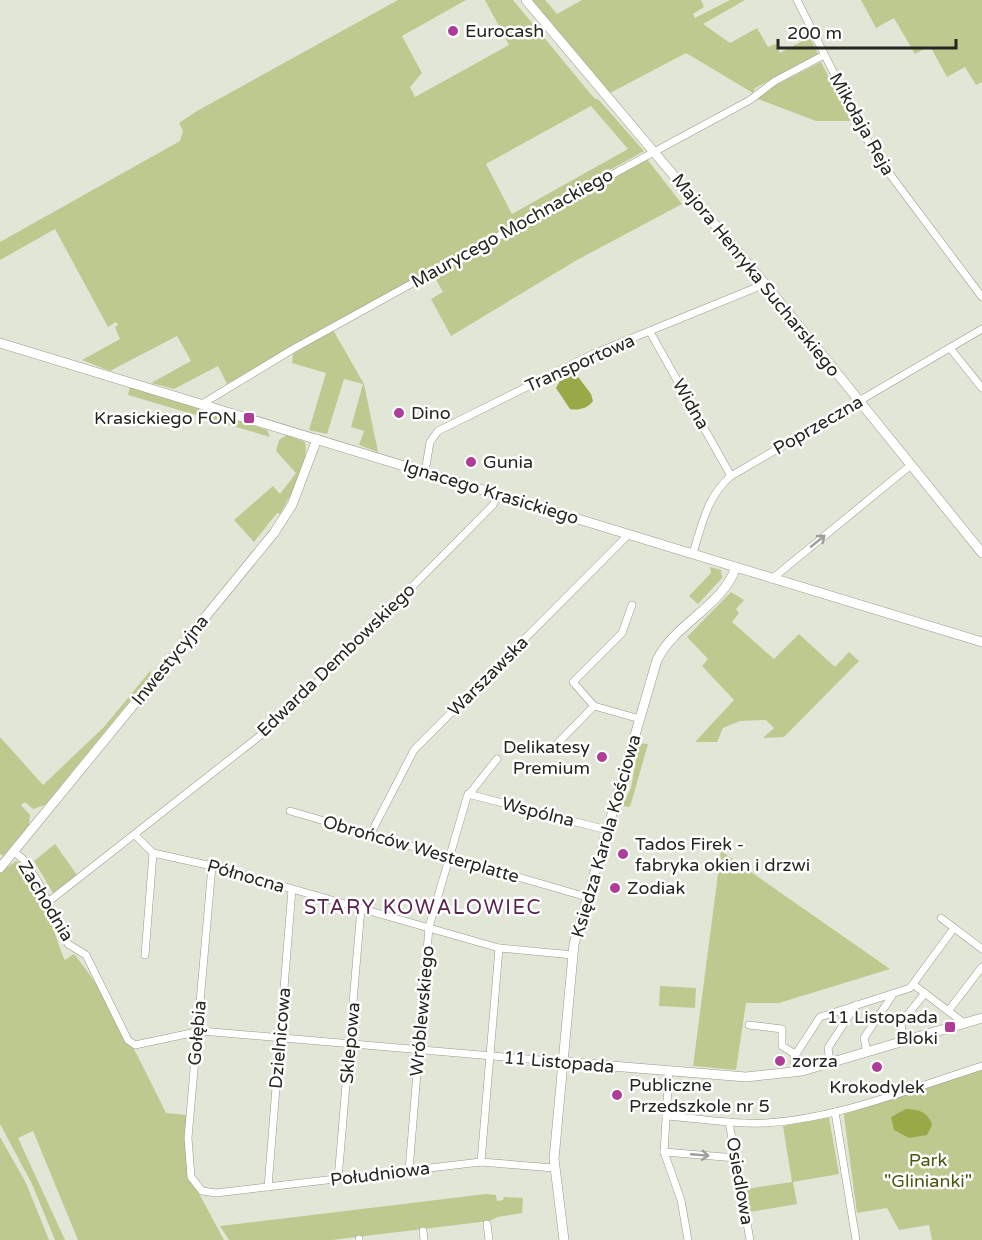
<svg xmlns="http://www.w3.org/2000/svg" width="982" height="1240" viewBox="0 0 982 1240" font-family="'Varela Round',sans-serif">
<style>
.green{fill:#bec990;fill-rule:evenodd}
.water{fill:#99a947}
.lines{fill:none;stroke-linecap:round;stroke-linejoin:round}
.minor-casing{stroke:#979b8c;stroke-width:8}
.tertiary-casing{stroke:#979b8c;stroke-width:10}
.minor{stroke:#fff;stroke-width:7}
.tertiary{stroke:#fff;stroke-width:9}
.oneway{stroke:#9d9e9b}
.poi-dot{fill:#af3d98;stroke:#fff;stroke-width:2}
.labels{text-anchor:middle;stroke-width:5;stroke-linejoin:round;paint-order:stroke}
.poi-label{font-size:18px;fill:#262721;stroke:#fff;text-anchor:start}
.street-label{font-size:18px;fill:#262721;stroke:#fff}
.park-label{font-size:18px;fill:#4c560d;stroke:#fff}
.neighbourhood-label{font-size:20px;letter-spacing:1.5px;fill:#5b244f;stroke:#fff}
</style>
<rect width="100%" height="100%" fill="#e2e6d6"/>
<!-- green -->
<g class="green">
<path d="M398 0H466L402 36 422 73 410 87 415 97 509 45 485 0H513L594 98 599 100 644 151 227 384 218 366 174 389 151 383 191 361 177 336 110 371 82 360 120 339 115 327 118 325 116 322 108 327 55 229 0 260V242L180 141 183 131 179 123 197 111ZM591 106 628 149 512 214 486 164Z"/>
<polygon points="532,0 545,0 557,14 582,0 701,0 704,7 693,14 695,18 730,0 745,0 703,24 730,43 757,28 768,47 775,44 780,53 810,37 818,54 755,88 753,93 686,53 610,93"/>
<polygon points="861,0 982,0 982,82 976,85 965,67 947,77 930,46 915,54 894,18 876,28"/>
<polygon points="821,62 851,121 816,121 758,99 770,88"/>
<polygon points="647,159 682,204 577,260 451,336 431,299 443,292 434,276"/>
<polygon points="333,330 364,384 378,452 359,445 364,431 351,427 363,384 344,379 327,434 309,430 326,373 292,363 293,354"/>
<polygon points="130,386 267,430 270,437 128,395"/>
<path d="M287 435 305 442C310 464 290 496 280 514L277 513 254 542 234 520 273 486 280 494 296 473 276 451 279 440Z"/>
<polygon points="710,567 721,570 722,578 698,604 689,596 711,573"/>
<polygon points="731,592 744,600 736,609 739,613 732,622 774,659 799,634 835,667 849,652 859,661 784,737 763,738 774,728 766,720 740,721 723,728 717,742 695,742 734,700 702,666 708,659 687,637"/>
<polygon points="151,670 150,676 45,805 33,809 25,802 21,805 30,815 29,825 3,856 0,854 0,737 43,785 104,727"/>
<polygon points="639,743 648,744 630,807 622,806 631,788"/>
<polygon points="55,844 77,875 53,893 34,861"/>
<polygon points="721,851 890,969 779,1003 746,1003 736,1070 693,1066"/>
<path d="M16 861C42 871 53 936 65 960L74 954C113 1002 138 1057 166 1113L186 1115 187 1160 196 1188 224 1240H78L33 1131 18 1138 65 1240H55L32 1184 0 1124V873Z"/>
<polygon points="660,986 696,988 695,1008 659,1006"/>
<polygon points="982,1068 982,1240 932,1240 929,1225 899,1230 887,1208 857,1213 843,1109"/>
<polygon points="829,1117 839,1174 793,1182 797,1204 750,1212 746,1189 792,1182 783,1126"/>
<polygon points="0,1137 26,1183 49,1240 0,1240"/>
<polygon points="486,1194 496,1195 497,1201 503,1200 504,1197 523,1198 522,1213 498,1217 489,1221 332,1240 229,1240 220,1226"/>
</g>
<!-- water -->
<g class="water">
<path d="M576 374 591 394 593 401C588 408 578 411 570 409L556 388 560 381Z"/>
<path d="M906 1109C919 1109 928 1112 932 1125L927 1135 909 1138 894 1130 891 1117Z"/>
</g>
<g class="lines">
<!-- minor casing -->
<g class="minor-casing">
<g id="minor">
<polyline points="797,0 874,153 982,297"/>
<polyline points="650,332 731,476"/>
<polyline points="950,348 982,388"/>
<polyline points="202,404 293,349 449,263 750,100 775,81 824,55"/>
<polyline points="425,472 430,442 438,431 593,354 765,284"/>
<path d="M693 553C702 525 707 496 731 476L982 329"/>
<polyline points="773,578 911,465"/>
<polyline points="632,605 622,633 573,682 594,706 640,719"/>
<polyline points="553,748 594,706"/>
<polyline points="468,794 607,830"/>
<polyline points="290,811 587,897"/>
<polyline points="135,835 153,853 212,866 499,948 573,955"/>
<polyline points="370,835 414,750 629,534"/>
<polyline points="14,852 23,859 38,882 68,944 86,955 128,1040 135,1045 201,1031 563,1062"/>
<polyline points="212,866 188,1138 191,1177 202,1191 216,1193 481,1162 554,1168"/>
<polyline points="48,902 280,720 493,505 498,494"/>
<polyline points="941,918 982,949"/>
<polyline points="145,955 153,853"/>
<polyline points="914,985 964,1023"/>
<polyline points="949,1010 982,967"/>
<polyline points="749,1025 782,1029 782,1046 795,1054"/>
<polyline points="903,1041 901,1023 925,993"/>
<polyline points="867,1052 864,1038 892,996"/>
<polyline points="830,1062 828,1048 856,1005"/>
<polyline points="669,1071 664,1152 681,1200 688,1240"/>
<polyline points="795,1072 794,1057 820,1017 910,988 954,928"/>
<polyline points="835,1112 856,1240"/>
<path d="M666 1116C699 1118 733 1125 766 1123 840 1118 912 1088 982 1066"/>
<polyline points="729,1122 750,1240"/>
<polyline points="664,1152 736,1158"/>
<polyline points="481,1162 499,948"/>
<polyline points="409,1170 429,927 467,797 497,759"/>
<polyline points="338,1179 361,908"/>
<polyline points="268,1187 292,889"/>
<polyline points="487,1224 489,1240"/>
<polyline points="423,1231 424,1240"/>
<polyline points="359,1239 359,1240"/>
</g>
</g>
<!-- tertiary casing -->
<g class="tertiary-casing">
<g id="tertiary">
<polyline points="526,0 765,284 982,553"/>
<polyline points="0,343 982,642"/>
<polyline points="0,868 274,533 292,505 317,439"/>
<polyline points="563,1062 746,1077 802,1071 982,1018"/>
<path d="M564 1240 554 1159 574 944 657 660C675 623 723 606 736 567"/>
</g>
</g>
<!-- minor -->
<use href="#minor" class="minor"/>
<!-- tertiary -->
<use href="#tertiary" class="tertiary"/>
</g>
<!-- one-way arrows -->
<defs><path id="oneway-shaft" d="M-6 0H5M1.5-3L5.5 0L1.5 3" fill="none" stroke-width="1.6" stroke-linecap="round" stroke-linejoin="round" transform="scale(1.5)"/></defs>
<g class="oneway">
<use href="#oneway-shaft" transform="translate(818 541) rotate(-39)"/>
<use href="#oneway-shaft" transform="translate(700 1155) rotate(5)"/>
</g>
<!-- markers -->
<g class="poi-dot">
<circle cx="453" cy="31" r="6"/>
<circle cx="399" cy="413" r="6"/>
<rect x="243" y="412" width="12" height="12" rx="3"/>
<circle cx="471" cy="462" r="6"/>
<circle cx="602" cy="757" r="6"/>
<circle cx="623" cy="854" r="6"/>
<circle cx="615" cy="888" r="6"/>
<rect x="944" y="1021" width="12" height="12" rx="3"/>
<circle cx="780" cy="1061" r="6"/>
<circle cx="877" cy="1067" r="6"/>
<circle cx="617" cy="1095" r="6"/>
</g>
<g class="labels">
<!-- poi labels -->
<g class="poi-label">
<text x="465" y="37">Eurocash</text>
<text x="411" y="419">Dino</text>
<text x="237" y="424" text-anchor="end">Krasickiego FON</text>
<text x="483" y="468">Gunia</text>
<text x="590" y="753" text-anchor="end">Delikatesy<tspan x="590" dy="21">Premium</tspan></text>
<text x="635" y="850">Tados Firek -<tspan x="635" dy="21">fabryka okien i drzwi</tspan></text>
<text x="627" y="894">Zodiak</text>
<text x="938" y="1023" text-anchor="end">11 Listopada<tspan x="938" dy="21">Bloki</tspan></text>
<text x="792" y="1067">zorza</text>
<text x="629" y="1091">Publiczne<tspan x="629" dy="21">Przedszkole nr 5</tspan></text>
<text x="877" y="1093" text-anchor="middle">Krokodylek</text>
</g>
<!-- street labels -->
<g class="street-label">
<text transform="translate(862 124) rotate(61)" y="6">Mikołaja Reja</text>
<text transform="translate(512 228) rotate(-29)" y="6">Maurycego Mochnackiego</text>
<text transform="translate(756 275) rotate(51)" y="6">Majora Henryka Sucharskiego</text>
<text transform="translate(580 363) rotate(-24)" y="6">Transportowa</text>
<text transform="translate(691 404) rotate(60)" y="6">Widna</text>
<text transform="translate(818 425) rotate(-30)" y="6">Poprzeczna</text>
<text transform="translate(491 492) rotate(17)" y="6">Ignacego Krasickiego</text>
<text transform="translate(170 660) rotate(-51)" y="6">Inwestycyjna</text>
<text transform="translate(336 660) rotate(-44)" y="6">Edwarda Dembowskiego</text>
<text transform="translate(488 676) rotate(-45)" y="6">Warszawska</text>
<text transform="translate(538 812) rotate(14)" y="6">Wspólna</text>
<text transform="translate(606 836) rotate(-74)" y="6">Księdza Karola Kościowa</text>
<text transform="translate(421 849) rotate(16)" y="6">Obrońców Westerplatte</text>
<text transform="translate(246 876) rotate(16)" y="6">Północna</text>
<text transform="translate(46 901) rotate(59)" y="6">Zachodnia</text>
<text transform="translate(422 1011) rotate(-85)" y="6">Wróblewskiego</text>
<text transform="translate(197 1033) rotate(-85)" y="6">Gołębia</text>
<text transform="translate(280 1038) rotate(-85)" y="6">Dzielnicowa</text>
<text transform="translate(350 1043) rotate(-85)" y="6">Sklepowa</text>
<text transform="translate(559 1062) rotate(5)" y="6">11 Listopada</text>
<text transform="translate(380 1174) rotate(-7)" y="6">Południowa</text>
<text transform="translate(740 1181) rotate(80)" y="6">Osiedlowa</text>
</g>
<!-- park labels -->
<g class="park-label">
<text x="928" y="1166">Park<tspan x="928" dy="21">"Glinianki"</tspan></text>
</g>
<!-- neighbourhood labels -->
<g class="neighbourhood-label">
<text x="423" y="914">STARY KOWALOWIEC</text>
</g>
</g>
<!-- scale -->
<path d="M778 39v9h178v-9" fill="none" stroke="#262721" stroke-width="3"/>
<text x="787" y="39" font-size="18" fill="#262721" stroke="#ffffff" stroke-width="4.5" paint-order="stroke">200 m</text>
</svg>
